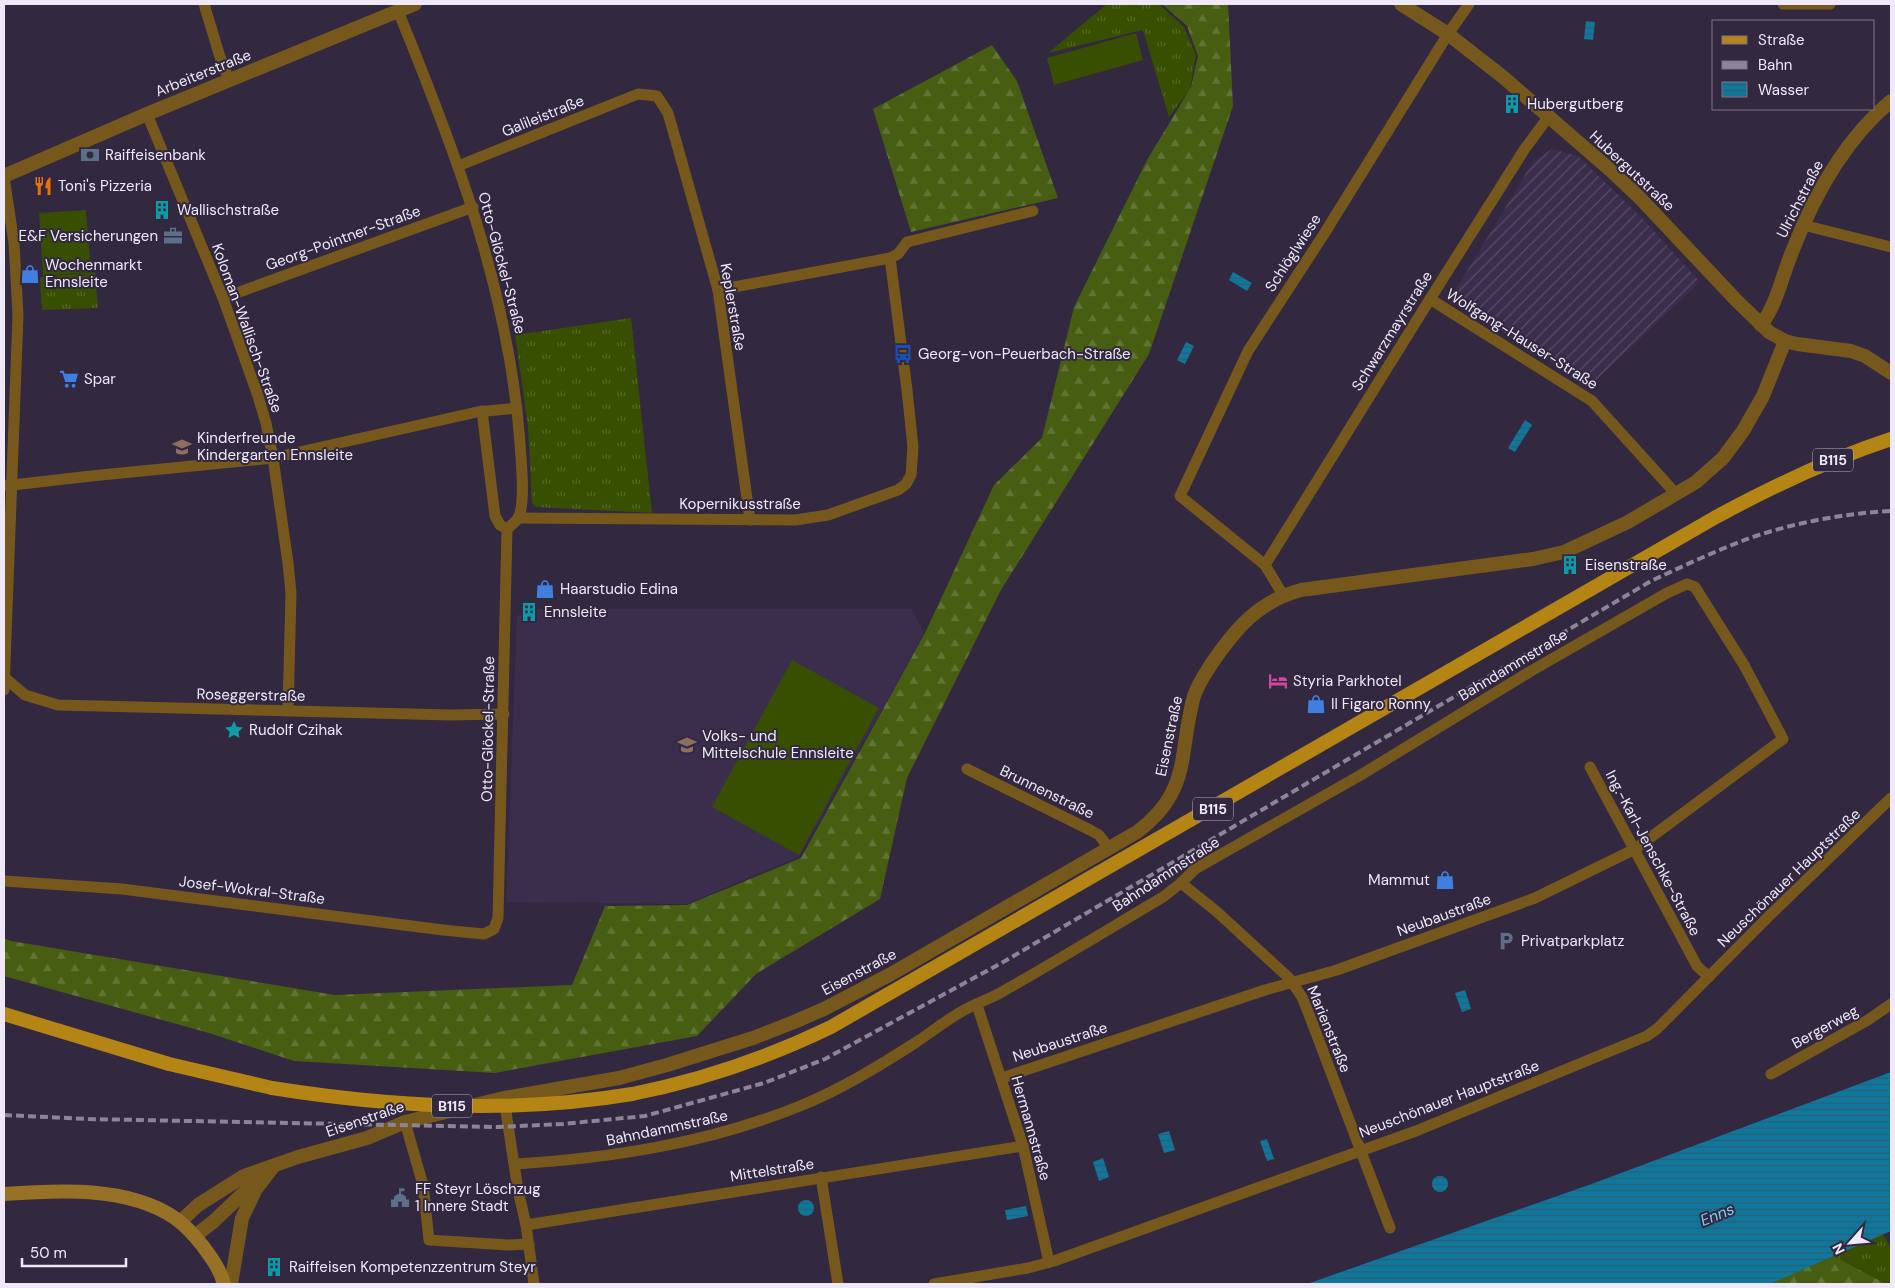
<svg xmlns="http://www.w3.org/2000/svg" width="1895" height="1288" viewBox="0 0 1895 1288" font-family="'DM Sans',sans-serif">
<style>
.built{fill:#3b2e4d}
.industrial{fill:url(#industrial-furrows)}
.grass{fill:url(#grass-tufts)}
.forest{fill:url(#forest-firs)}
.pitch{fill:#384e00}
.water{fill:url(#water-rules)}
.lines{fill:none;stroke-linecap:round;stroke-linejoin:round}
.minor{stroke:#76581d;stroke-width:11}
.tertiary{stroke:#76581d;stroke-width:14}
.secondary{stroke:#977226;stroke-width:14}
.primary{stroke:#b48415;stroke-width:14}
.rail{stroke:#8c8498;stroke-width:4;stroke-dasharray:8 4;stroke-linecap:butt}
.primary-bridge{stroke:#b48415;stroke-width:14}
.labels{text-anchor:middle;stroke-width:4;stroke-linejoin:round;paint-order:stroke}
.shield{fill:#322840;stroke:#b6aec1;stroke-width:1}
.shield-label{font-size:14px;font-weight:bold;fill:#eee8f8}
.street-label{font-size:15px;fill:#eee8f8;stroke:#322840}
.poi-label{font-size:15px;fill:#eee8f8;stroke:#322840;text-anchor:start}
.water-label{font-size:16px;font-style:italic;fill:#7ecef4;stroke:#322840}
</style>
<defs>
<pattern id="industrial-furrows" width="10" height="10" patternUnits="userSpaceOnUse" patternTransform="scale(1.25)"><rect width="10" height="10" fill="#3b2e4d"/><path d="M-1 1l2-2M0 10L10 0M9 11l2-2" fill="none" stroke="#584c67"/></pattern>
<pattern id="grass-tufts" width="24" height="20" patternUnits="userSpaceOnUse" patternTransform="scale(1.25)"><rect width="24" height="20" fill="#384e00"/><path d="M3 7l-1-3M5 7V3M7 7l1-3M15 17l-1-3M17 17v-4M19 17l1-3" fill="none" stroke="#556826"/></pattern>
<pattern id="forest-firs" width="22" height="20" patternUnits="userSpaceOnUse" patternTransform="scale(1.25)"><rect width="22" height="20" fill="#465d12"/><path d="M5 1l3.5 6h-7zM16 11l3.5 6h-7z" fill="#617435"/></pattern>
<pattern id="water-rules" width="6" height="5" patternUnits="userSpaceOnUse" patternTransform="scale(1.25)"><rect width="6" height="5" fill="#10779c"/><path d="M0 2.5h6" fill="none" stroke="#2c5e73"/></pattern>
</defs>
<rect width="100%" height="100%" fill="#322840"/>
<!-- built -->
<polygon class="built" points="537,609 912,609 924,634 800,856 687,904 506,902 517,615 537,616"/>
<!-- industrial -->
<polygon class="industrial" points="1552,149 1578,156 1642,218 1700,282 1590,386 1450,299 1533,162"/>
<!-- grass -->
<g class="grass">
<polygon points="1107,4 1159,4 1184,27 1196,55 1190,89 1169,117 1143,30 1048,53"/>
<polygon points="95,272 98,308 42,310 40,277"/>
<polygon points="631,318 652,513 536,507 532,503 528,427 515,335"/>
<polygon points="1883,1234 1891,1248 1891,1284 1886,1284 1834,1256"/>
</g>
<!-- forest -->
<g class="forest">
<polygon points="1162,4 1228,4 1233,106 1149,354 1001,590 907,778 880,899 756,974 697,1036 495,1073 294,1061 209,1033 4,976 4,938 11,941 335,995 572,985 605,906 687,905 801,858 925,633 994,485 1042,438 1074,307 1147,160 1191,87 1198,56 1187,26"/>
<polygon points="992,45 1017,81 1058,198 911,232 873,109"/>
<polygon points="1834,1256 1886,1284 1767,1284"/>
</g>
<!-- pitch -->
<g class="pitch">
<polygon points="1136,33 1143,60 1054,85 1047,58"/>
<polygon points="86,210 91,272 43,276 39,213"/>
<polygon points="792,660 879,708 799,855 712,807"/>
</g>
<!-- water -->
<g class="water">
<polygon points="1586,21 1595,22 1593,40 1584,39"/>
<polygon points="1233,272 1252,283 1247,291 1229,280"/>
<polygon points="1186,342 1194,346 1185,364 1177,360"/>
<polygon points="1525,420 1532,425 1515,452 1508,448"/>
<polygon points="1465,990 1471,1009 1462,1012 1455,993"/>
<polygon points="1891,1072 1891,1231 1770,1284 1307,1284 1597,1182"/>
<polygon points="1169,1131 1175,1150 1164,1153 1158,1134"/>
<polygon points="1267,1139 1274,1159 1267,1161 1260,1141"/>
<polygon points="1103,1158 1109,1177 1099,1181 1093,1162"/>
<circle cx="1440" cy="1184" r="8"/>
<circle cx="806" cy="1208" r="8"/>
<polygon points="1026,1206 1028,1216 1007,1220 1005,1210"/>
</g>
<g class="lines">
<!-- minor -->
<g class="minor">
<polyline points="204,4 220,57 229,80"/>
<polyline points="1783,4 1830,4"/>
<polyline points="147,114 223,298 258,396 266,423 273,458 288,563 291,593 288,711"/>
<polyline points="458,166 638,94 657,96 668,113 718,290 750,520"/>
<polyline points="4,177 14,243 18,315 4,690"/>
<polyline points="1803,225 1891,247"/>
<polyline points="718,290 890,258 898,254 907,242 1033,211"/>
<polyline points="223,298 473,207"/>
<polyline points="1430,299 1592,401 1677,495"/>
<polyline points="482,411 495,516 500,525 507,529"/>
<polyline points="4,486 91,476 273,458 477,412 517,408"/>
<polyline points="518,518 795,520 828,515 898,490 906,484 911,475 913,447 907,390 890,258"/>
<polyline points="1265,565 1430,299 1524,150 1549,116"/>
<polyline points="1283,595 1265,565 1180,496 1248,351 1324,234 1448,34 1469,4"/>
<polyline points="4,677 25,695 58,705 451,715 504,714"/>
<polyline points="1590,767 1697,966 1709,977"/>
<polyline points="967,769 1090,830 1099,835 1109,848"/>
<path d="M4 881 122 889 443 930 484 934 494 929 498 918 507 529C510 526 516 522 518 518 526 505 521 459 520 443 509 291 455 150 398 11"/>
<polyline points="1181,883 1216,911 1289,978 1302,997 1310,1017 1390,1228"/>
<polyline points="977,1005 1023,1146 1049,1262"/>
<polyline points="1771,1074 1868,1020 1891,1004"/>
<polyline points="504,1099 518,1190 526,1225 534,1284"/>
<polyline points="405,1122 423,1185 429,1240 508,1245 529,1244"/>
<path d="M515 1164C613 1158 708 1143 800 1106 840 1090 879 1066 915 1043 930 1033 944 1022 959 1013 972 1005 987 1000 1000 993 1055 962 1109 929 1163 897L1181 883 1195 869 1359 776 1531 671 1667 593 1687 584 1695 587 1744 665 1783 739 1635 849 1535 898 1337 970 1265 990 1002 1078"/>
<polyline points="821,1177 838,1284"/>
<polyline points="526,1225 1023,1146"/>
<polyline points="934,1284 1028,1268 1054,1261 1416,1131 1647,1036 1658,1028 1768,917 1891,798"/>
</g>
<!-- tertiary -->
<g class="tertiary">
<polyline points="1401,4 1448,34 1503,77 1608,168 1640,198 1736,300 1769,332 1785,341 1797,344 1851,351 1865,356 1891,373"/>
<polyline points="4,176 147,114 415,4"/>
<path d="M1761 325C1777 304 1782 276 1792 252 1814 195 1844 140 1891 101"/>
<path d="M180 1222 198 1205 244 1176 298 1157 367 1138 405 1122 504 1098 619 1078 667 1065 753 1038 794 1022 824 1009 891 974 1137 832C1192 791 1178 754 1194 696 1198 684 1205 674 1212 663 1236 628 1259 601 1301 590L1533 559 1564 552 1628 522 1696 482 1723 458 1743 431 1763 396 1785 341"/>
<polyline points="195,1236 214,1221 257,1180"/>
<polyline points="231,1284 242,1218 256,1189 273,1167"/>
</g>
<!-- secondary -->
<path class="secondary" d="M4 1194C58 1190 128 1186 175 1218 185 1225 194 1235 202 1245 211 1257 220 1269 224 1284"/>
<!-- primary -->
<g class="primary">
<polyline points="4,1014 169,1064 272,1088"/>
<path d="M632 1094C702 1080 767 1058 831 1027L1716 517C1773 486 1830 459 1891 439"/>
</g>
<!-- rail -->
<path class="rail" d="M4 1115 88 1119 497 1127 563 1124 645 1116 764 1083 825 1059 1005 961 1651 581C1681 567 1711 553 1742 541 1786 524 1845 513 1891 511"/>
<!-- primary-bridge -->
<path class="primary-bridge" d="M272 1088C392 1107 512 1114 632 1094"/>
</g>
<!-- icons -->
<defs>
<g id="building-bare" transform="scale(1.5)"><path d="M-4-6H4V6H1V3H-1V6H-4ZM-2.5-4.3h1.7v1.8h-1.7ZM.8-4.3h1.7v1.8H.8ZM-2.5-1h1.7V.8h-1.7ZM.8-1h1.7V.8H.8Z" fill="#0f9aa8" stroke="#322840" stroke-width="2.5" paint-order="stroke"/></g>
<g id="bank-bare" transform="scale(1.5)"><path d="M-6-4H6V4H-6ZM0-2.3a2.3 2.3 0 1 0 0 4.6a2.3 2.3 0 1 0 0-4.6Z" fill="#5c6f8a" stroke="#322840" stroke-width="2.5" paint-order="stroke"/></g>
<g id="restaurant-bare" transform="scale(1.5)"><path d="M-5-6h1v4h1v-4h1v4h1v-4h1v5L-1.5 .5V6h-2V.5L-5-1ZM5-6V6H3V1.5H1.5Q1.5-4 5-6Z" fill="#e8710a" stroke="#322840" stroke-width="2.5" paint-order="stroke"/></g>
<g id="office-bare" transform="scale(1.5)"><path d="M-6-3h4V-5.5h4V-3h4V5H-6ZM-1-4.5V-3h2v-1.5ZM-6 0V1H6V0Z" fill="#5c6f8a" stroke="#322840" stroke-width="2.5" paint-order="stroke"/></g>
<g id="shop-bare" transform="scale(1.5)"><path d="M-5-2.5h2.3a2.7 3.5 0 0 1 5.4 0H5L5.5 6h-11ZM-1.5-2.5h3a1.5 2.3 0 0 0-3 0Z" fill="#3f7fe0" stroke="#322840" stroke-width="2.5" paint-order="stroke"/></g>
<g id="bus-bare" transform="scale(1.5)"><path d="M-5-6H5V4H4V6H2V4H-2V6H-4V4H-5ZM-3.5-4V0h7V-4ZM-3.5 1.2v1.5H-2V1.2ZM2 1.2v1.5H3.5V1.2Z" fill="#1a4fb4" stroke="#322840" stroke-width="2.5" paint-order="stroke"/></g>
<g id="supermarket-bare" transform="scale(1.5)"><path d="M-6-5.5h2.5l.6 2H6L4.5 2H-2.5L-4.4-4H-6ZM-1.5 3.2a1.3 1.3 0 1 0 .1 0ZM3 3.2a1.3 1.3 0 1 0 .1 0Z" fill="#3f7fe0" stroke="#322840" stroke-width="2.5" paint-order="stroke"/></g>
<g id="school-bare" transform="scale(1.5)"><path d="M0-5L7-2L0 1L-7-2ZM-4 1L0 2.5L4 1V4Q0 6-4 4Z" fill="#8d6e63" stroke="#322840" stroke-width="2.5" paint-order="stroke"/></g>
<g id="hotel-bare" transform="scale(1.5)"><path d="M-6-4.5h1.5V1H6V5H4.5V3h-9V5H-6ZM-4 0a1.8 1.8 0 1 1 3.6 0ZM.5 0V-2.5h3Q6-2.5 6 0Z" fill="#d1479c" stroke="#322840" stroke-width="2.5" paint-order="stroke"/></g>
<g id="sight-bare" transform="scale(1.5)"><path d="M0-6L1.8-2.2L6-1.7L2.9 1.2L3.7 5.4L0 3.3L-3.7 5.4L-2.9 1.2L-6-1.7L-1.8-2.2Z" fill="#0f9aa8" stroke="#322840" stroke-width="2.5" paint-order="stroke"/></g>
<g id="parking-bare" transform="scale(1.5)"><path d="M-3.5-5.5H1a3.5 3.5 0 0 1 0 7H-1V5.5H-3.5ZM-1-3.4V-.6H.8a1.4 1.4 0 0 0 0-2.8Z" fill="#5c6f8a" stroke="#322840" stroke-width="2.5" paint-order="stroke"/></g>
<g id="civic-bare" transform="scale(1.5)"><path d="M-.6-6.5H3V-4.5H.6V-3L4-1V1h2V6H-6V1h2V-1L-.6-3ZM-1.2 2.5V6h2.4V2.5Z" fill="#5c6f8a" stroke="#322840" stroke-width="2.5" paint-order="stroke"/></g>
</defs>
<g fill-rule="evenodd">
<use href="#building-bare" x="1512" y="104"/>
<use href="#bank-bare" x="90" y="155"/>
<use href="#restaurant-bare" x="43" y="186"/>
<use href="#building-bare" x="162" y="210"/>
<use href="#office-bare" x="173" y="236"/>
<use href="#shop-bare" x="30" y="274"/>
<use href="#bus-bare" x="903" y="354"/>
<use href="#supermarket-bare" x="69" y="379"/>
<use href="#school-bare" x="182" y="447"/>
<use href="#building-bare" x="1570" y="565"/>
<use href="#shop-bare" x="545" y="589"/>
<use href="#building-bare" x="529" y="612"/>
<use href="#hotel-bare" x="1278" y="681"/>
<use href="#shop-bare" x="1316" y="704"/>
<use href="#sight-bare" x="234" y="730"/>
<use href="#school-bare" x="687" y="745"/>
<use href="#shop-bare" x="1445" y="880"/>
<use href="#parking-bare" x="1506" y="941"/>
<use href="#civic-bare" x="400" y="1198"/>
<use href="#building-bare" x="274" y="1267"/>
</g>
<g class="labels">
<!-- shield labels -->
<g class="shield">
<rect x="1813" y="448.5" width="40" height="23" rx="4"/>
<rect x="1193" y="797.5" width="40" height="23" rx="4"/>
<rect x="432" y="1094.5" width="40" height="23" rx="4"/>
</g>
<g class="shield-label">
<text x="1833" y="465">B115</text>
<text x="1213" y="814">B115</text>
<text x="452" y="1111">B115</text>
</g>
<!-- street labels -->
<g class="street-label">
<text transform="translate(203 73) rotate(-22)" y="5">Arbeiterstraße</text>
<text transform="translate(543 116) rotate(-22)" y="5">Galileistraße</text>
<text transform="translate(1632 171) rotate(43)" y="5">Hubergutstraße</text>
<text transform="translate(1800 199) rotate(-63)" y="5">Ulrichstraße</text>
<text transform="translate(343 238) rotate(-20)" y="5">Georg-Pointner-Straße</text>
<text transform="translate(1293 253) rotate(-57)" y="5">Schlöglwiese</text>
<text transform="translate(502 263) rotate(75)" y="5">Otto-Glöckel-Straße</text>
<text transform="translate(733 307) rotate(80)" y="5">Keplerstraße</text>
<text transform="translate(247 328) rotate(70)" y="5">Koloman-Wallisch-Straße</text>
<text transform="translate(1392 331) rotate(-58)" y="5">Schwarzmayrstraße</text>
<text transform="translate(1522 339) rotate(32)" y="5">Wolfgang-Hauser-Straße</text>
<text x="740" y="509">Kopernikusstraße</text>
<text transform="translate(1513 665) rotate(-31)" y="5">Bahndammstraße</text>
<text transform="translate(251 695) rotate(1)" y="5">Roseggerstraße</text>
<text transform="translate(488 729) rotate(-89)" y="5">Otto-Glöckel-Straße</text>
<text transform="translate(1169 736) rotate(-78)" y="5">Eisenstraße</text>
<text transform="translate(1047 792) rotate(26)" y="5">Brunnenstraße</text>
<text transform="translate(1653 853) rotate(62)" y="5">Ing.-Karl-Jenschke-Straße</text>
<text transform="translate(1166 874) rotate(-33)" y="5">Bahndammstraße</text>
<text transform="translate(1789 878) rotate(-44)" y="5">Neuschönauer Hauptstraße</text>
<text transform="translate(252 890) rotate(7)" y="5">Josef-Wokral-Straße</text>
<text transform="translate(1444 915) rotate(-20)" y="5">Neubaustraße</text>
<text transform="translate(859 972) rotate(-28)" y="5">Eisenstraße</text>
<text transform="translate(1825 1027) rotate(-29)" y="5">Bergerweg</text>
<text transform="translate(1329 1029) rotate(68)" y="5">Marienstraße</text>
<text transform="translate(1060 1042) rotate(-18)" y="5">Neubaustraße</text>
<text transform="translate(1449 1099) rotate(-21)" y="5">Neuschönauer Hauptstraße</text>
<text transform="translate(365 1119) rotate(-19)" y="5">Eisenstraße</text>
<text transform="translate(667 1128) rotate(-12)" y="5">Bahndammstraße</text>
<text transform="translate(1031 1128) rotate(74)" y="5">Hermannstraße</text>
<text transform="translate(772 1170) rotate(-9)" y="5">Mittelstraße</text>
</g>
<!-- poi labels -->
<g class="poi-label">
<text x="1527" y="109">Hubergutberg</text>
<text x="105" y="160">Raiffeisenbank</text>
<text x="58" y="191">Toni's Pizzeria</text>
<text x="177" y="215">Wallischstraße</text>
<text x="158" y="241" text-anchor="end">E&amp;F Versicherungen</text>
<text x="45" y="270">Wochenmarkt<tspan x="45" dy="17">Ennsleite</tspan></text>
<text x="918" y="359">Georg-von-Peuerbach-Straße</text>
<text x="84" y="384">Spar</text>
<text x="197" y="443">Kinderfreunde<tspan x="197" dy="17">Kindergarten Ennsleite</tspan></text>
<text x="1585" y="570">Eisenstraße</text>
<text x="560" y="594">Haarstudio Edina</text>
<text x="544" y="617">Ennsleite</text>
<text x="1293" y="686">Styria Parkhotel</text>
<text x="1331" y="709">Il Figaro Ronny</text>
<text x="249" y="735">Rudolf Czihak</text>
<text x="702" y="741">Volks- und<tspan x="702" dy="17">Mittelschule Ennsleite</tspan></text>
<text x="1430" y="885" text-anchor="end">Mammut</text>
<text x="1521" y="946">Privatparkplatz</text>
<text x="415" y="1194">FF Steyr Löschzug<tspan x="415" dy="17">1 Innere Stadt</tspan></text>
<text x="289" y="1272">Raiffeisen Kompetenzzentrum Steyr</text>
</g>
<!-- water labels -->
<g class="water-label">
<text transform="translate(1717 1214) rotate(-22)" y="6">Enns</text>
</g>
</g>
<!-- border -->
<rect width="1895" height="1288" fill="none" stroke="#eee8f8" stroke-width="10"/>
<!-- legend -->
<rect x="1712" y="20" width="162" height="90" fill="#322840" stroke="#7d758a"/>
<rect x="1722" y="36" width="25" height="8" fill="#b48415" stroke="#7d758a"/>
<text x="1758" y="45" font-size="15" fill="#eee8f8">Straße</text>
<rect x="1722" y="61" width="25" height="8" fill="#8c8498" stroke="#7d758a"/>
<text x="1758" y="70" font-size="15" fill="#eee8f8">Bahn</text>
<rect x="1722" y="82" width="25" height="15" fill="url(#water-rules)" stroke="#7d758a"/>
<text x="1758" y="95" font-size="15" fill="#eee8f8">Wasser</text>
<!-- north arrow -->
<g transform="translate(1850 1243) rotate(243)" stroke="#322840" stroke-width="4" paint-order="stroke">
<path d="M0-4L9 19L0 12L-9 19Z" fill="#eee8f8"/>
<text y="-8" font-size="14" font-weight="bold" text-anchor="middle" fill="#eee8f8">N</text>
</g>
<!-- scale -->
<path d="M22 1258v8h104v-8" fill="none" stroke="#eee8f8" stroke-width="2.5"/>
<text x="30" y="1258" font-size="15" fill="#eee8f8" stroke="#322840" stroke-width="4" paint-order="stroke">50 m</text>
</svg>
